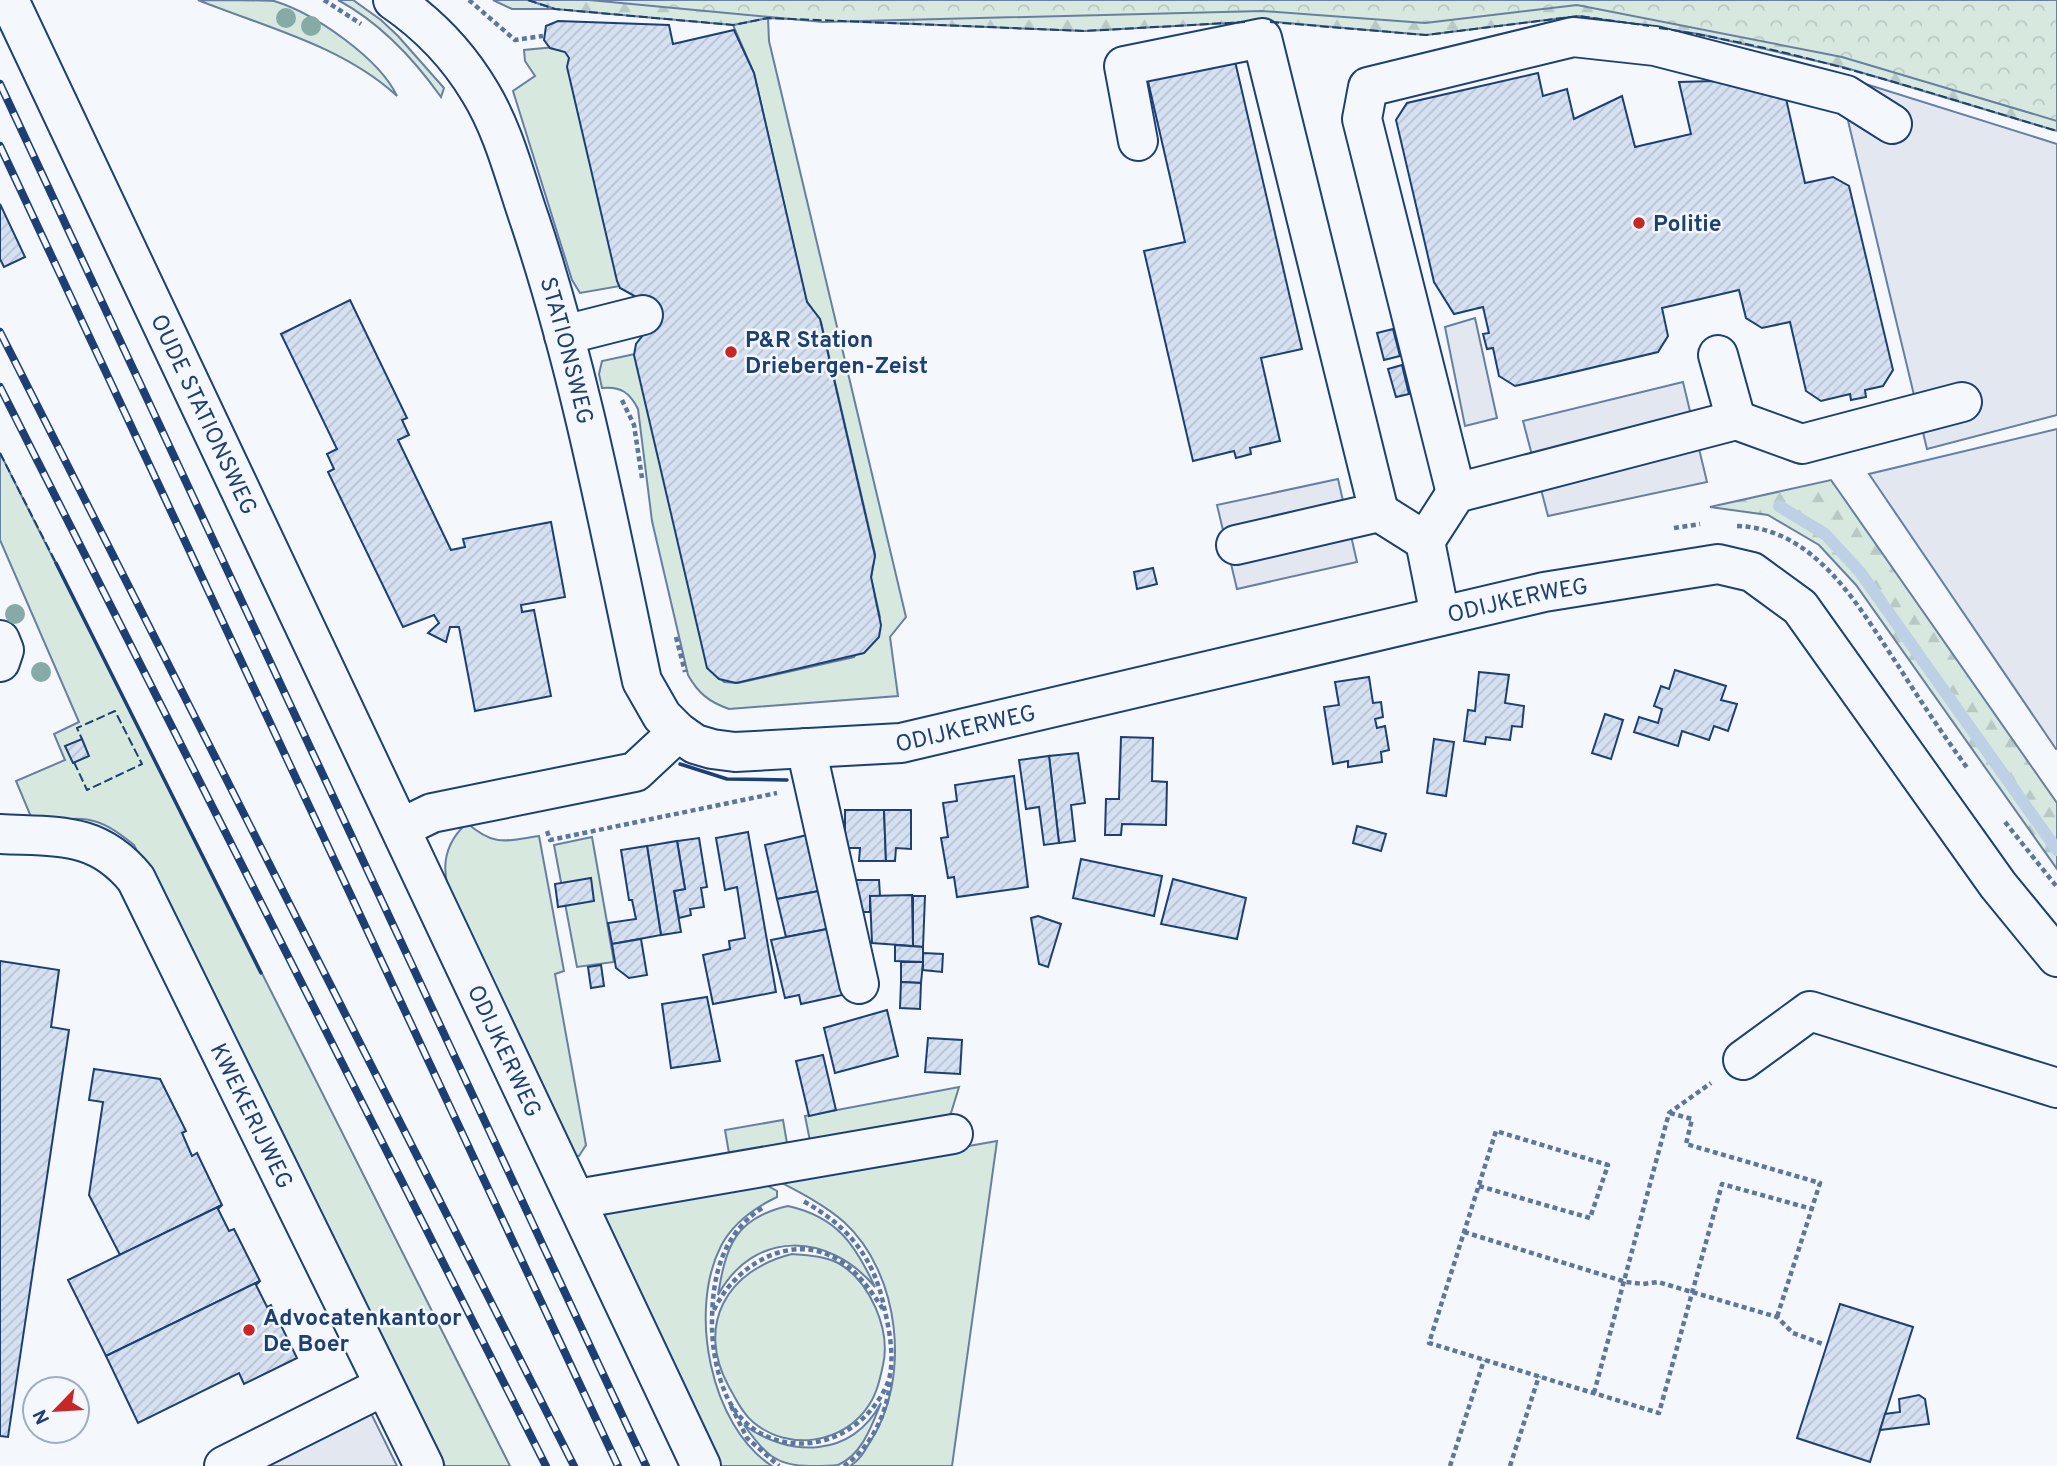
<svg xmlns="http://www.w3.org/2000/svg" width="2057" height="1466" viewBox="0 0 2057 1466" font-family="Overpass,sans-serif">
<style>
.grass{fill:#d7e8df;stroke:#687fa3;stroke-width:2}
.forest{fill:url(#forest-firs);stroke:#687fa3;stroke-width:2}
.park{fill:url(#park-crowns);stroke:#687fa3;stroke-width:2}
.parking{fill:#e3e8f0;stroke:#687fa3;stroke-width:2}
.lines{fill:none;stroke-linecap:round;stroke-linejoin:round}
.stream{stroke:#bed0e5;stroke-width:12}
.building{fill:url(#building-hatch);stroke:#1d3f73;stroke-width:2}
.minor-casing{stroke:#1d3f73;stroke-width:42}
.path{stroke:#5e769c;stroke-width:4.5;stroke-dasharray:5 3.5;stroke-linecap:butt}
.minor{stroke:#f4f7fb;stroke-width:38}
.rail-casing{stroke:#1d3f73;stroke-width:8}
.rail{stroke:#f4f7fb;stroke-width:5;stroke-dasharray:16;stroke-linecap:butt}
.fence{stroke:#1d3f73;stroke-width:2;stroke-dasharray:9 3.5;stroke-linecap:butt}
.wall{stroke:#1d3f73;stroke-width:3.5}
.tree{fill:#86aba6}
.poi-dot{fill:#c62828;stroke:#f4f7fb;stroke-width:2.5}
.labels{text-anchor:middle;stroke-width:5;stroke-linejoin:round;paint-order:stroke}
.poi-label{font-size:23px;font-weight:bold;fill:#1d3f73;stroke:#f4f7fb;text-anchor:start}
.street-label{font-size:23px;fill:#1d3f73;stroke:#f4f7fb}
</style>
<defs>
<pattern id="forest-firs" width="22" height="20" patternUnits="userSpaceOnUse" patternTransform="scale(1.75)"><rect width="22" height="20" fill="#d7e8df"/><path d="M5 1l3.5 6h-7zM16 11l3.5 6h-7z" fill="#b8c8c3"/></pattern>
<pattern id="park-crowns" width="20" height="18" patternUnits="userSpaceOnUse" patternTransform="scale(1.75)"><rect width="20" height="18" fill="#d7e8df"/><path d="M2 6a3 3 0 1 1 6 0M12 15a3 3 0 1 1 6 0" fill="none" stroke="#b8c8c3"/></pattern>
<pattern id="building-hatch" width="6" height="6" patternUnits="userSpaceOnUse" patternTransform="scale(1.75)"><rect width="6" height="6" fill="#d5e0f0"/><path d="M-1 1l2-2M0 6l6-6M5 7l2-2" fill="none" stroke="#b6c1d1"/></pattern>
</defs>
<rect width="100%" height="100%" fill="#f4f7fb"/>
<!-- grass -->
<g class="grass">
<path d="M198 0C218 0 256 0 274 1 314 13 379 58 397 96 343 46 265 27 198 0Z"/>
<path d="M338 0H353L381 20 398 36 444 88 441 97C414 59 379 22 338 0Z"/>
<polygon points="493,0 528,0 555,9 512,9"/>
<path d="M768 18 769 41 906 617 890 637 898 696 729 709C709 702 698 693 688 675L652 521 638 409C630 393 621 386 602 388L599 374 602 361 635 354 710 669 724 682 738 683 854 657 880 617 871 578 875 554 821 322 806 300 754 73 733 25Z"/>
<polygon points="555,47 574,52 620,286 580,293 572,280 513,91 535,76 525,61 524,50"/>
<path d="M0 453 510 1466H445L134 845C95 813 82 816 34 824L16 781 65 760 54 734 79 722 0 540Z"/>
<path d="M467 823C495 847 505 841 539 836L564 971 555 974 586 1145 579 1156 572 1155 448 887C441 862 447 841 467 823Z"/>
<polygon points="592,837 614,962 577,967 554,845"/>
<polygon points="959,1087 951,1113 942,1122 811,1146 805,1116"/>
<polygon points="783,1120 788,1149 730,1159 725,1130"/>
<path d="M997 1141 952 1466H850C860 1460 864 1452 870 1442 911 1380 901 1274 844 1222 825 1205 799 1192 776 1180Z"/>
<path d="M761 1182 777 1191V1197C754 1208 733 1223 721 1246 688 1310 710 1426 772 1466H714L601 1213Z"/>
<path d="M788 1206C837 1217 855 1244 875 1287 829 1232 754 1229 718 1295 726 1246 735 1218 788 1206Z"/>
<path d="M792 1254C806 1255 825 1256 838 1263 870 1281 891 1330 883 1365 880 1379 877 1393 869 1405 844 1444 788 1452 753 1422 742 1413 736 1399 729 1387 695 1325 727 1270 792 1254Z"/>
<path d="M881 1403C872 1425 862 1455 838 1465 831 1466 818 1466 810 1466 775 1466 764 1453 744 1425 790 1458 851 1458 881 1403Z"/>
</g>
<!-- forest -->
<g class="forest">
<polygon points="528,0 1840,0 2057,81 2057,131 1843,67 1699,34 1579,16 1426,35 1265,21 1085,31 768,18 733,25 555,9"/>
<polygon points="1831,480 2057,803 2057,869 1856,585 1819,545 1768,515 1710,507"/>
</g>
<!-- park -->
<polygon class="park" points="589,0 2057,0 2057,121 1842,57 1577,5 1425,23 1262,11 823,22"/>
<!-- parking -->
<g class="parking">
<polygon points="1837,75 2057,144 2057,415 1927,449"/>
<polygon points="1475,318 1497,418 1465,426 1445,327"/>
<polygon points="1683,382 1707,482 1548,516 1523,421"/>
<polygon points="2057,429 2057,749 2056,749 1869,474"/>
<polygon points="1338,479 1357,562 1237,589 1217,505"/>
<polygon points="363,1397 397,1466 224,1466"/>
</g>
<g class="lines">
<!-- stream -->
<polyline class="stream" points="1779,506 1825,534 1860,572 2057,850"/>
</g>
<!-- building -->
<g class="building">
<polygon points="558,21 669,25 673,44 734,30 754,73 807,302 820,319 875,556 871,577 881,625 879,637 864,653 736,683 719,679 707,668 634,355 636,344 647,330 640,299 620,288 617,281 567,67 569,58 565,52 550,48 544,40 546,26"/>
<polygon points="1234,57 1302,349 1261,358 1280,441 1250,448 1251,454 1236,458 1234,451 1193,461 1144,251 1185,242 1147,77"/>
<polygon points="1538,73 1543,96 1567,89 1574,119 1622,96 1635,147 1691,134 1679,82 1715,81 1785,94 1805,183 1833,177 1849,186 1893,370 1883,386 1865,390 1866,397 1851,400 1850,394 1821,401 1806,391 1790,322 1762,328 1746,318 1739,290 1662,308 1668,336 1658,352 1515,386 1499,376 1493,348 1487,349 1483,334 1489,333 1483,307 1454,314 1434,282 1396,120 1407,103"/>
<polygon points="0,204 25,257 4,267 0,259"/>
<polygon points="350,300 407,418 402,420 409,435 398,440 451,550 465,547 463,539 551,522 565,597 521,605 522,612 534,610 551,696 475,711 459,627 450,627 446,642 428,633 439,623 434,615 403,627 328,472 334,469 327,454 337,449 281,334"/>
<polygon points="1393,329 1400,356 1384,360 1377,333"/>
<polygon points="1402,365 1409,394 1396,397 1388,369"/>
<polygon points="1153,568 1157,584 1137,589 1134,572"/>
<polygon points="1675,670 1726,686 1721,700 1737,704 1728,731 1714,726 1709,740 1682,731 1678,746 1634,732 1639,717 1658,723 1662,709 1654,706 1661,686 1669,689"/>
<polygon points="1479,672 1509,675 1505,703 1524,706 1522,727 1512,726 1510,740 1486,737 1485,744 1464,741 1468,710 1475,711"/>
<polygon points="1369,677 1373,703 1381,702 1383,717 1375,719 1377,728 1385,726 1389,750 1381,752 1382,762 1348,767 1348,761 1333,764 1324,707 1339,705 1335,682"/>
<polygon points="1605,714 1623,720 1611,759 1592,753"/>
<polygon points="1121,737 1153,738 1152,781 1167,782 1166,825 1122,824 1121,835 1105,835 1106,799 1119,799"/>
<polygon points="82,739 89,756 73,763 65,746"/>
<polygon points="1434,739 1454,742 1446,796 1427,793"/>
<polygon points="1078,753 1085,803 1071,805 1075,841 1059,843 1049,756"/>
<polygon points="1049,756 1059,843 1044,845 1039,807 1026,809 1019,760"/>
<polygon points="1014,776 1028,887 957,897 954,877 948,878 941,838 948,837 943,803 957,801 955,785"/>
<polygon points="845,810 884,810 886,861 859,861 860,848 845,848"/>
<polygon points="884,810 911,810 911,849 896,848 895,861 886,861"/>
<polygon points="1357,826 1386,834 1381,851 1353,843"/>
<polygon points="748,832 776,992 713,1004 703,955 730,949 729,941 745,938 737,887 725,890 716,838"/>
<polygon points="807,835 819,891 777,899 765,845"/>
<polygon points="699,838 707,887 701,888 704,907 690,909 691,915 679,918 674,891 685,889 677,841"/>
<polygon points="677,841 685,889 674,891 681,932 661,935 647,846"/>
<polygon points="647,846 661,935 612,944 608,923 636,919 632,900 629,900 621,850"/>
<polygon points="1081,859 1162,876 1154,916 1073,898"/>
<polygon points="591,878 594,901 558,907 555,884"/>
<polygon points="1173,879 1246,898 1237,939 1161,924"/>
<polygon points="852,880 879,880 880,896 870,896 870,912 855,912"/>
<polygon points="819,891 827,929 786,937 777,899"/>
<polygon points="912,895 913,946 872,943 870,896"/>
<polygon points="913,896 925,896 923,947 913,946"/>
<polygon points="1038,916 1061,924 1048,967 1039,964 1031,918"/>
<polygon points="827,929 842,995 801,1004 799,995 785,998 771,940"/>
<polygon points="641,939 647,975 629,978 616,968 612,944"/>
<polygon points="895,945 923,947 923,962 895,961"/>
<polygon points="923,953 943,954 942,972 923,970"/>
<polygon points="0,961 59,970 51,1027 69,1030 8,1437 0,1436"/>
<polygon points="901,962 923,962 921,983 901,982"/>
<polygon points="601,965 604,986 591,988 588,967"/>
<polygon points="901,982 921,983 920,1009 900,1008"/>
<polygon points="707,997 720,1061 671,1068 662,1004"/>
<polygon points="887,1010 898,1056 835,1073 824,1028"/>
<polygon points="928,1038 962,1040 960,1074 925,1072"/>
<polygon points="823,1055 836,1110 809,1116 796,1061"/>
<polygon points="94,1069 160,1079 186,1131 182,1133 192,1156 197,1153 222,1205 120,1255 89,1195 103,1102 89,1100"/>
<polygon points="222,1205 218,1209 229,1231 234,1229 260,1281 106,1356 68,1280"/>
<polygon points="260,1281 256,1285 267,1307 271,1305 297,1358 244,1384 239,1373 138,1423 106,1356"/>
<polygon points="1840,1304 1913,1327 1870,1462 1797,1438"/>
<polygon points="1919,1395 1925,1399 1929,1424 1880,1430 1885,1414 1900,1412 1899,1399"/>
</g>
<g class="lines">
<!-- minor casing -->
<g class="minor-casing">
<g id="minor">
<path id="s1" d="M9 0 701 1466"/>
<path id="s2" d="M393 0C428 24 458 55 480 92 504 131 515 178 530 221 580 371 609 526 642 681L662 716 678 732 695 744 712 749 735 752 901 743 1544 592 1718 564 1752 572 1800 607 1998 885 2057 957"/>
<polyline points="1138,141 1124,66 1262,38 1379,512 1236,545"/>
<polyline points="564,335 643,315"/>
<polyline points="1736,420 1802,444 1962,402"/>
<polyline points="1456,493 1362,119 1368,87 1573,37 1655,46 1846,95 1892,124"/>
<polyline points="1379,512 1425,541 1456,493 1736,420 1718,355"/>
<polyline points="1425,541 1440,616"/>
<polyline points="0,640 4,650 0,662"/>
<polyline points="806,748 859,984"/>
<polyline points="401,828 432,813 635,772 678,732"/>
<path id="s3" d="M0 834C57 837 97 831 136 879L424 1466"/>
<polyline points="1743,1060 1810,1011 2057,1088"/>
<polyline points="577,1199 953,1134"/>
<polyline points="224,1466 384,1386"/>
</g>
</g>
<!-- path -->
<g class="path">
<polyline points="324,0 361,24"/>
<polyline points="469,0 515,40 543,36"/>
<polyline points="622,400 634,425 642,478"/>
<path d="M1737 526C1817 528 1860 609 1899 667 1921 702 1944 736 1968 769"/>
<polyline points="1674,528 1700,524"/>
<polyline points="676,637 685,672"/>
<polyline points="2005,822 2057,887"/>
<polyline points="547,831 550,840 777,793"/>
<polyline points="1670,1113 1692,1119 1686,1144 1820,1183 1777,1317"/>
<polyline points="1479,1186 1590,1218 1608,1165 1496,1131 1429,1343 1659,1413 1722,1184 1812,1209"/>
<path d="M762 1208C721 1235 712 1278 712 1324 712 1348 717 1375 727 1397 753 1451 820 1457 861 1420 873 1410 887 1390 890 1375 894 1353 889 1328 884 1307 874 1257 847 1225 803 1201"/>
<polyline points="1464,1232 1626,1282 1643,1284 1658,1282 1777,1317 1793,1333 1823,1344"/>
<path d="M714 1310C735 1265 792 1230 840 1261 858 1272 871 1291 883 1309"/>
<polyline points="1594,1393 1669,1113 1711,1083"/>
<polyline points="731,1406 747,1438 779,1466"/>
<path d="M844 1466C871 1448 888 1412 890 1380"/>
<polyline points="1450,1466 1484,1360"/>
<polyline points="1510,1466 1539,1376"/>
</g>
<!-- minor -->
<use href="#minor" class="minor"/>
<!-- rail casing -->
<g class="rail-casing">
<g id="rail">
<polyline points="0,84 646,1466"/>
<polyline points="0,146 618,1466"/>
<polyline points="0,332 574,1466"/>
<polyline points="0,387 546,1466"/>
</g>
</g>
<!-- rail -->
<use href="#rail" class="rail"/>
<!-- fence -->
<g class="fence">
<polyline points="528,0 555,9 733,25 768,18 1085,31 1245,22"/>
<polyline points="1270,22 1426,35 1579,16 1649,26"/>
<path d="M1659 28C1795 48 1926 92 2057 131"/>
<polyline points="0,453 56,563"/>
<polyline points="74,762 87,790 142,764 115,711 77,728 82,739"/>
</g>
<!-- wall -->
<g class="wall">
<polyline points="56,563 261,973"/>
<polyline points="680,764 727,779 787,780"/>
</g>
</g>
<!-- trees -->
<g class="tree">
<circle cx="286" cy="18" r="10"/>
<circle cx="311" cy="26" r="10"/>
<circle cx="15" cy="614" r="10"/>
<circle cx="41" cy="672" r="10"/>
</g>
<!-- markers -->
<g class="poi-dot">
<circle cx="1639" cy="223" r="7"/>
<circle cx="731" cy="352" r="7"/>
<circle cx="249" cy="1330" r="7"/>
</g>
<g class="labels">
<!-- poi labels -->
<g class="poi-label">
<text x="1653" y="231">Politie</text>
<text x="745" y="347">P&amp;R Station<tspan x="745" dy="26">Driebergen-Zeist</tspan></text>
<text x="263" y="1325">Advocatenkantoor<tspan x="263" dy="26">De Boer</tspan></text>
</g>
<!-- street labels -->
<g class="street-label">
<text dy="8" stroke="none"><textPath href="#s2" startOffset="401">STATIONSWEG</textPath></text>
<text dy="8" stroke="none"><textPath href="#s1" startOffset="458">OUDE STATIONSWEG</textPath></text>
<text dy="8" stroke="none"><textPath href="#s2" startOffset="1664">ODIJKERWEG</textPath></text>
<text dy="8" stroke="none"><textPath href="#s2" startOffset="1097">ODIJKERWEG</textPath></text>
<text dy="8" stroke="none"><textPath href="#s1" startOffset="1162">ODIJKERWEG</textPath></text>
<text dy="8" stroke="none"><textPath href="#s3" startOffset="413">KWEKERIJWEG</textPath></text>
</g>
</g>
<!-- north arrow -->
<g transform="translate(56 1410) rotate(245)"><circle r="33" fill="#f4f7fb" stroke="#9eadc5" stroke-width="2"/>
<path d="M0-5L12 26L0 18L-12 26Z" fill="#c62828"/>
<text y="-10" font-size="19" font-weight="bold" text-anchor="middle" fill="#1d3f73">N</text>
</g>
</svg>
